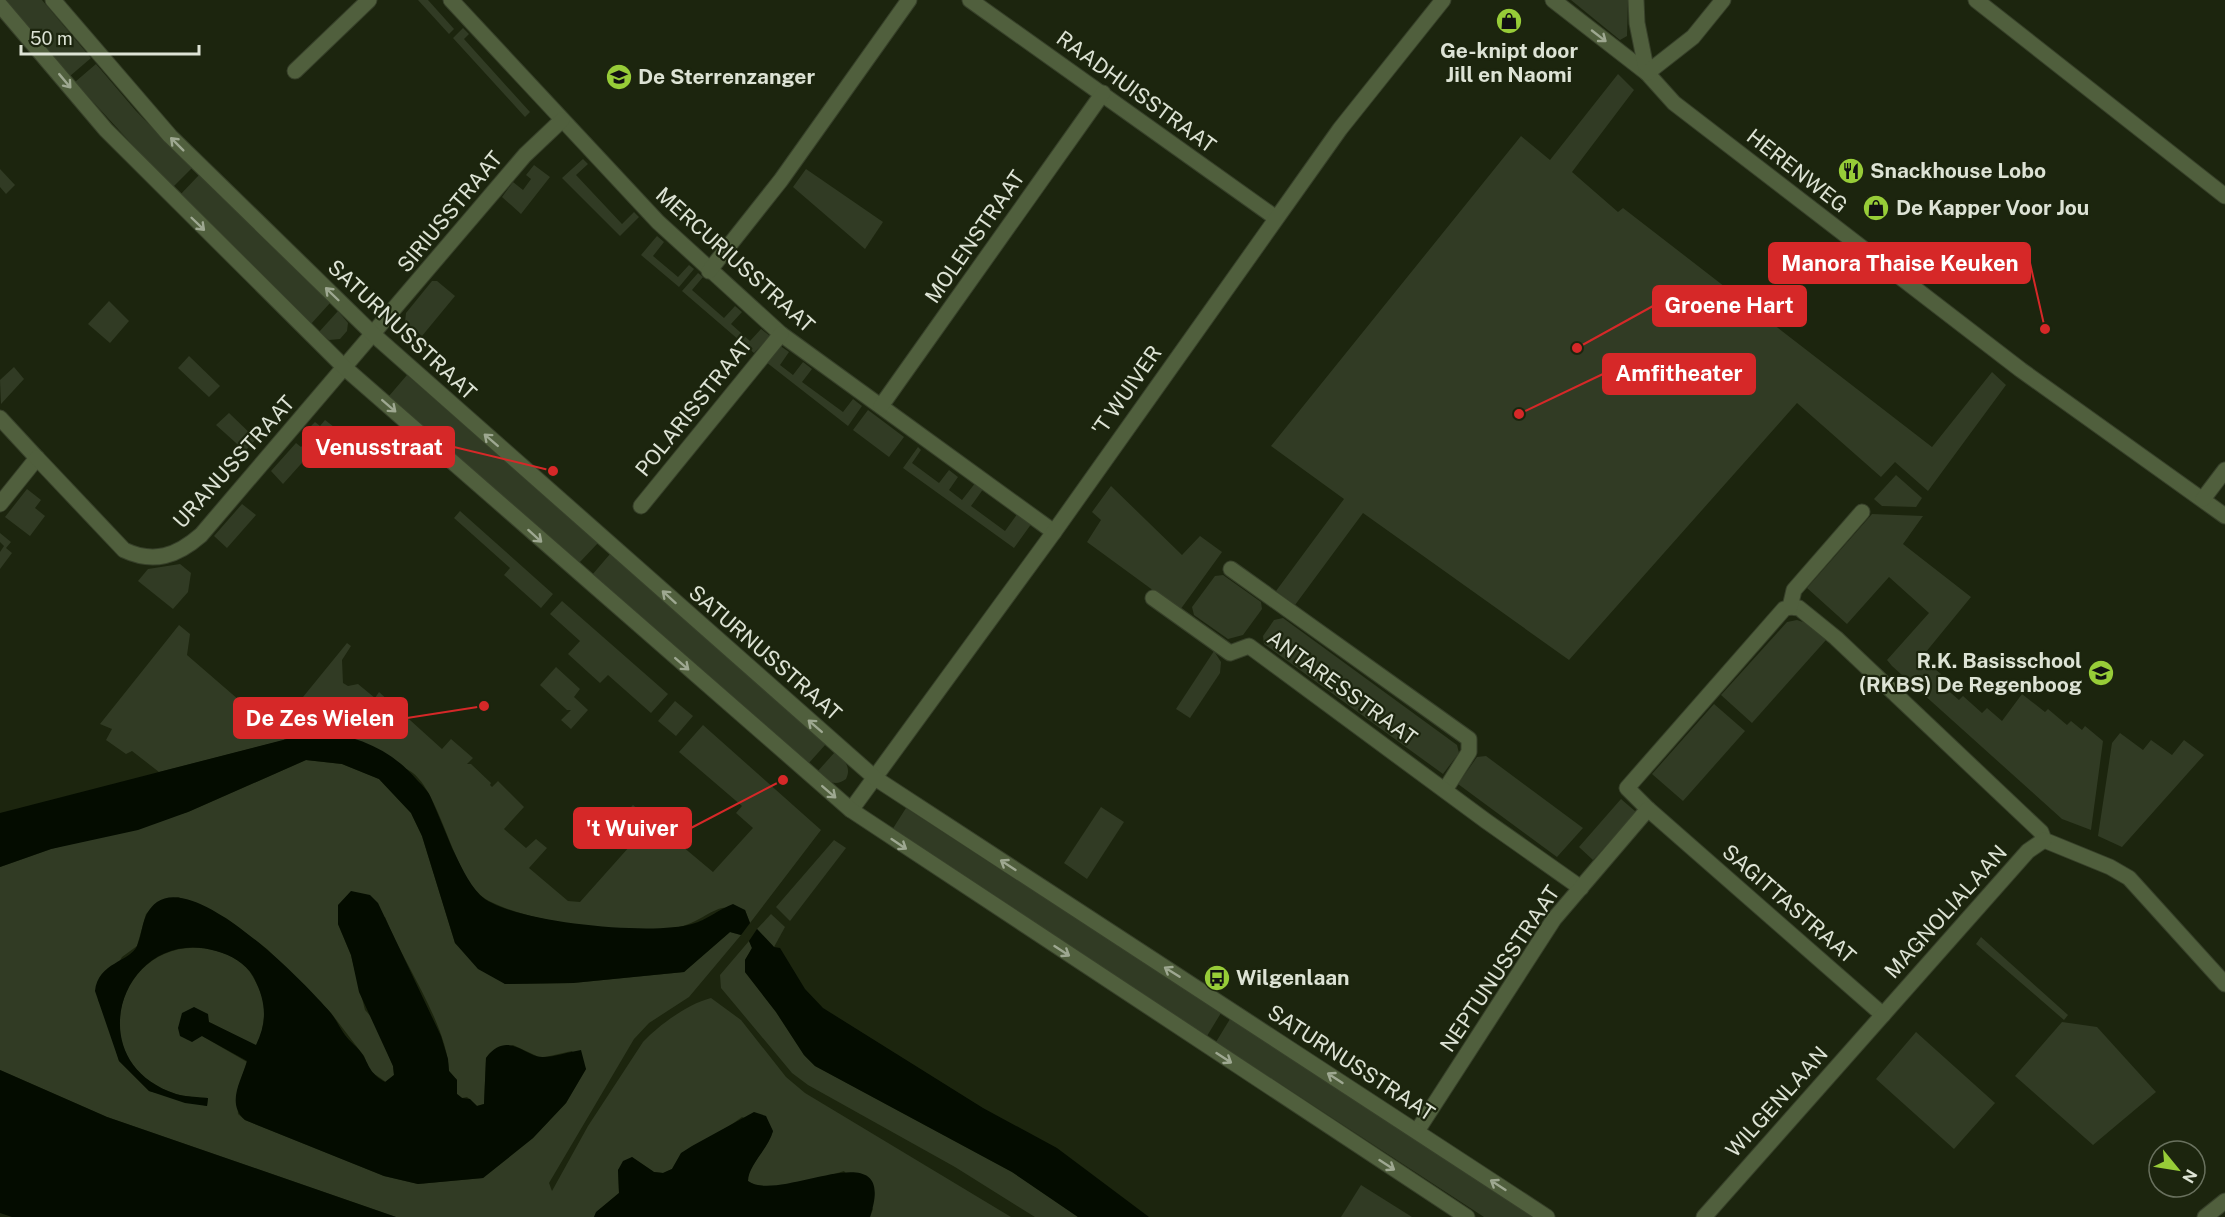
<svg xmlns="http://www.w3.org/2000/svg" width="2225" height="1217" viewBox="0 0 2225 1217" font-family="'Public Sans',sans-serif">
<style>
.green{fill:#313b24;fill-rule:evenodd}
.water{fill:#040c00}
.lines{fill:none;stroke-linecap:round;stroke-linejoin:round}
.minor-casing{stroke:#37402a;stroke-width:17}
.tertiary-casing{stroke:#37402a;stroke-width:17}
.minor{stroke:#505f3d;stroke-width:15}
.tertiary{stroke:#505f3d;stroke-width:15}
.oneway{stroke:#9ea891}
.labels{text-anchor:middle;stroke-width:4.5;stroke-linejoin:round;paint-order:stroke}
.poi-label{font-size:21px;font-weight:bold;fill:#dde3d5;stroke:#1c250e;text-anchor:start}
.street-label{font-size:21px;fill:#dde3d5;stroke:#1c250e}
.leader{fill:none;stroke:#d62828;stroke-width:2}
.callout-dot{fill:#d62828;stroke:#1c250e;stroke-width:2}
.callout{fill:#d62828;stroke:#d62828;stroke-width:2}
.callout-label{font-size:22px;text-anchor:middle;font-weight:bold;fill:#fff}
</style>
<rect width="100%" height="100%" fill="#1c250e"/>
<!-- green -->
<g class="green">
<polygon points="6,0 42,0 91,58 70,76"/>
<polygon points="418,0 428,0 454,29 449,34"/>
<polygon points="1571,0 1628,0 1627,36 1620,40"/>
<polygon points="463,28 469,34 464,39 530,112 525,117 453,38"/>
<polygon points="96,64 136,111 192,168 172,188 75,82"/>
<polygon points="1618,74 1634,90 1572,172 1618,212 1623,208 1932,447 1992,372 2006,385 1928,491 1895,462 1881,477 1797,403 1569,660 1363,513 1295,605 1276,591 1344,499 1271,446 1521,136 1550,160"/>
<polygon points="583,159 588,164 576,175 622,224 634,212 639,217 620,236 562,178"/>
<polygon points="534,165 550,177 521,214 502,197 513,182 523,190 531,179 526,175"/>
<polygon points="0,169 15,185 6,194 0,187"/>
<polygon points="806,169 883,222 865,249 793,187"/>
<polygon points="199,175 330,303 311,324 179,196"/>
<polygon points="657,236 664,242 653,256 678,277 689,265 694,269 679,287 641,255"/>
<polygon points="698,273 703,277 692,290 724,318 735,306 742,312 731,324 750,341 761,329 770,336 754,353 682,291"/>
<polygon points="432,281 437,281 455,296 422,336 405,322 406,313"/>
<polygon points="109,301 129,321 110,343 88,324"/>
<polygon points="338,311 348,323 347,331 340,339 329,340 319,332"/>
<polygon points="779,345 789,352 780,365 793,375 803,362 812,369 802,382 843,412 853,399 862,406 848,426 766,362"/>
<polygon points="189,356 220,386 209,397 178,368"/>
<polygon points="14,367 24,379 1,404 0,380"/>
<polygon points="407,375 598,543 579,563 389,396"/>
<polygon points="868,410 904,437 889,457 853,430"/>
<polygon points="229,413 256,439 245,451 216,425"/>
<polygon points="325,420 334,427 283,484 271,471 296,443 301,447 314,433 309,428 315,422 320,426"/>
<polygon points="918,447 921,450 912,463 939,483 949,470 958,477 949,490 962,500 976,482 984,488 971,506 1005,531 1018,513 1032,523 1014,548 903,468"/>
<polygon points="1896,475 1922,498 1916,507 1882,506 1874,499"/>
<polygon points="1111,486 1182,555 1200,536 1222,552 1180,610 1087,542 1101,520 1092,512"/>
<polygon points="27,489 41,500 35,508 45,516 30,536 5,517"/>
<polygon points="242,504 256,515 227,548 214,536"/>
<polygon points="460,511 553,594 541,608 504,575 510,568 454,518"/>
<polygon points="1872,514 1923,516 1903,544 1971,597 1921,658 1941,674 1936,680 1959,700 1963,696 1982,713 1987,708 2002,721 2022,694 2045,712 2048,709 2067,725 2071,721 2082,730 2085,726 2103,741 2091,830 2062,819 1892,666 1887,660 1929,613 1889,577 1847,624 1807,588"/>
<polygon points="0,533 11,542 6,548 12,553 0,569 0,552 4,546 0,542"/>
<polygon points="610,554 826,744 808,764 592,575"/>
<polygon points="180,564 191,573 188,592 173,609 138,581 148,569"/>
<polygon points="1223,575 1261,602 1262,609 1243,635 1228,639 1194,615 1192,607 1215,576"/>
<polygon points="562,601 668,694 651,713 608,675 600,683 568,654 580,641 550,614"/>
<polygon points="1283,618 1457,745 1459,753 1443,774 1264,644 1263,636 1274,620"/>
<polygon points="1797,620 1806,623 1826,640 1752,723 1721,695 1787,622"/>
<polygon points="179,625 190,634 187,655 285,740 159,772 132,751 126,754 106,740 112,729 100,724"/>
<path d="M347 643 351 646 342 660 343 683 348 686 358 684 375 698 379 692 442 749 451 739 473 758 467 764H471L491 783 490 785 492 787 498 781 524 807 504 829 526 848 536 839 547 848 529 868 568 901 580 902 646 828 627 811 633 805 713 872 753 828 736 813 742 806 679 752 703 725 821 830 750 923 745 910C739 909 729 907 722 908 706 912 695 926 672 928 622 933 535 924 489 901 453 883 442 791 410 771 402 766 389 765 380 762 352 753 325 745 297 736L303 697Z"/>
<polygon points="1214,651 1221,662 1220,673 1190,718 1176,709"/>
<polygon points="556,667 580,689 574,697 588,710 571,729 561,720 571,710 567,710 540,685"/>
<polygon points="675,701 693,716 676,736 658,721"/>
<polygon points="1714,704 1745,731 1683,801 1652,774"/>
<polygon points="2120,733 2143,750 2151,740 2172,755 2184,740 2204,755 2122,847 2098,836 2112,743"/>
<path d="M835 752C844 760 852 767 846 779 834 788 827 780 817 772Z"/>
<polygon points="1486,756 1583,828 1557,857 1458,784 1477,757"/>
<path d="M306 760 342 764 379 779 411 813 422 836 455 943 505 984 573 983 684 972 730 932 741 935 689 997 649 1023 634 1039 549 1183 552 1191 588 1126 643 1042C660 1024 688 1004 711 998L741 1020 786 1077 805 1093 1011 1217H870L873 1209 844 1171C823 1178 766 1195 748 1181 748 1165 768 1149 773 1131L742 1117 717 1135 681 1154 672 1169 663 1173 654 1172 632 1157 618 1170 619 1193 597 1212 594 1217H396L107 1117 0 1070V867L51 849 188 812ZM178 897 226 918 267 949 331 1013 364 1056 370 1071 386 1082 394 1075 393 1066 374 1020 365 1010 351 955 338 924 385 917C403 963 447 1024 449 1071L457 1080V1094L462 1098 467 1097 477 1106 484 1104 486 1058 490 1053 513 1045 541 1058 572 1051 586 1069 566 1103 533 1138 483 1178 418 1184 384 1176 245 1120 238 1114 237 1091 247 1062 202 1036 209 1022 256 1046C268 1021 267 1000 253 977 246 963 231 955 217 951 124 925 74 1060 176 1094 186 1097 198 1097 208 1098L207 1106 149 1091 119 1061 106 1015 98 1000 122 957 137 946 146 914 157 903Z"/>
<polygon points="1621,799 1636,812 1593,860 1579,847"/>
<polygon points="1101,807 1124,822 1087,879 1064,863"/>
<polygon points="906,808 1221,1013 1207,1036 892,830"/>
<polygon points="834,840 846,848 790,921 776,907"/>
<polygon points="771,914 785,927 774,947 757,929"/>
<polygon points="1981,937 2068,1015 2064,1020 1976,944"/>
<polygon points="749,941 752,948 745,960 745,972 776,1012 804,1055 815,1066 1012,1172 1078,1217 1035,1217 955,1167 808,1085 792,1073 721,988 720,975"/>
<polygon points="1230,1019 1535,1217 1484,1217 1216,1042"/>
<polygon points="2062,1022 2097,1027 2156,1092 2093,1145 2015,1076"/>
<polygon points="1916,1032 1995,1103 1954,1149 1876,1079"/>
<polygon points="1361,1185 1412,1217 1341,1217"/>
</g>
<!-- water -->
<g class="water">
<path d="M318 731C357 736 391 749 417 780 422 785 429 792 431 798 438 814 445 831 452 848 459 862 468 883 480 895 508 923 654 936 692 924 707 920 719 909 733 904L745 910 750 923 741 935 730 932 684 972 573 983 505 984 478 969 455 943 422 836 411 813 379 779 342 764 306 760 188 812 138 830 51 849 0 867V813Z"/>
<path d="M351 891 370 895 378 903 441 1036 448 1059 449 1071 457 1080V1094L462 1098 470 1099 477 1106 484 1104 486 1058C508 1029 525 1058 543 1057 555 1057 568 1052 581 1050L586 1069 566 1103 533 1138 483 1178 418 1184 384 1176 245 1120C226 1103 241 1082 247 1061L202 1036 192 1042 180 1036 178 1028 182 1013 194 1007 208 1014 209 1022 256 1045C268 1021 266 1000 253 976 245 963 231 955 216 951 124 924 75 1061 176 1094 186 1097 198 1097 208 1098L207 1106 185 1103 149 1091 119 1061 95 991C98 962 130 962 137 946 144 930 141 914 157 902 198 873 305 983 330 1012 336 1019 339 1027 345 1035 350 1042 358 1047 363 1055 370 1068 371 1074 385 1082L394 1075 393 1066 359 992 351 955 338 924V905Z"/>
<polygon points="757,929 774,947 780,948 805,989 823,1008 983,1108 1057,1148 1149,1217 1078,1217 1012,1172 815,1066 804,1055 776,1012 745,972 745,960 752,948 749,941"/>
<polygon points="0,1070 107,1117 396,1217 12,1217 0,1213"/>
<path d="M754 1112 766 1116 773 1131C768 1149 748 1166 748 1181 780 1205 900 1127 870 1217H594L596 1212 619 1193 618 1170 623 1161 632 1157 654 1172 663 1173 672 1169 681 1153 692 1146Z"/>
</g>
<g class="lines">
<!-- minor casing -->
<g class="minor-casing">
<g id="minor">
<polyline points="451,0 658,222 781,334 1054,532"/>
<polyline points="970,0 1276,218"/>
<polyline points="1553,0 1647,73 1674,103 2021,370 2225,516"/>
<polyline points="1636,0 1637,23 1647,73"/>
<polyline points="1976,0 2225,196"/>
<polyline points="295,71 369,0"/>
<polyline points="1647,73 1693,37 1723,0"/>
<polyline points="709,271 781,180 909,0"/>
<polyline points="881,406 1103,93"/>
<polyline points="0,418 37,458 0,504"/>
<path d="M37 458 124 550C154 564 177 556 201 535L525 155 562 120"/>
<polyline points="2203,499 2225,470"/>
<polyline points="641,506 781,334"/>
<polyline points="1231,569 1469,739 1469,752 1445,790"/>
<polyline points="1153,598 1230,653 1249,646 1486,821 1581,888"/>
<polyline points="1790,607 1799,608 1836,638 2041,832 2044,840 2110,867 2129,878 2225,984"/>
<polyline points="1648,809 1627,788 1784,609 1790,607 1794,590 1862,512"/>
<polyline points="851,810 1054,532 1340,129 1443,0"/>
<polyline points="1417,1131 1554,919 1648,809 1883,1015"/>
<polyline points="1704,1217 2028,851 2044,840"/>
</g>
</g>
<!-- tertiary casing -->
<g class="tertiary-casing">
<g id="tertiary">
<polyline points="53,0 170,136 374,335 875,778 1547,1217"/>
<polyline points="0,5 106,130 345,368 851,810 1467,1217"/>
<polyline points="2205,1217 2225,1201"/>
</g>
</g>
<!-- minor -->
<use href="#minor" class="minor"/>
<!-- tertiary -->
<use href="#tertiary" class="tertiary"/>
</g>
<!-- one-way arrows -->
<defs><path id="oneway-shaft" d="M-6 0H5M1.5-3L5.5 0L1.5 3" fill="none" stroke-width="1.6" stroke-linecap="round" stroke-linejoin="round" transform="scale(1.5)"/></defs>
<g class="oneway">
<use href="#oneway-shaft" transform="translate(1599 36) rotate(38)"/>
<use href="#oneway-shaft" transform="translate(65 81) rotate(50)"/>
<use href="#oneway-shaft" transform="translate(177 144) rotate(-135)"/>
<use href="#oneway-shaft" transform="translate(198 224) rotate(44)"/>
<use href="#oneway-shaft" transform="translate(332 294) rotate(-136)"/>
<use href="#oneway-shaft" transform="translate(389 406) rotate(41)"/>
<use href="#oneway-shaft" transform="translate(491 440) rotate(-139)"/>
<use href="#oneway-shaft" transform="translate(535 536) rotate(42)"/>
<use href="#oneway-shaft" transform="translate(669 597) rotate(-138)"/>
<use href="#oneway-shaft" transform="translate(682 664) rotate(41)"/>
<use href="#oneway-shaft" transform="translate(815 726) rotate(-139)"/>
<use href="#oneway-shaft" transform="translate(829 792) rotate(41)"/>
<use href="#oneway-shaft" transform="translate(899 844) rotate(34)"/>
<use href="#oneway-shaft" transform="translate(1008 865) rotate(-147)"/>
<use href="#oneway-shaft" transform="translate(1062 951) rotate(33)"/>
<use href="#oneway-shaft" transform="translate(1172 972) rotate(-148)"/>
<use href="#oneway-shaft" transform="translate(1224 1058) rotate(33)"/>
<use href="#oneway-shaft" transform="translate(1335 1078) rotate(-147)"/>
<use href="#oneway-shaft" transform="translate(1387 1165) rotate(33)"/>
<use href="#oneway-shaft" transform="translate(1498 1185) rotate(-147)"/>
</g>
<!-- icons -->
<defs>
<g id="shop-disc" transform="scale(1.35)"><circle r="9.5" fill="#97cc38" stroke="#1c250e"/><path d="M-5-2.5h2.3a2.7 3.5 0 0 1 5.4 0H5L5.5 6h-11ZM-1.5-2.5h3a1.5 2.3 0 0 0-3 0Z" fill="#111"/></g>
<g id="school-disc" transform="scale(1.35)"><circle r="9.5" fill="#97cc38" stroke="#1c250e"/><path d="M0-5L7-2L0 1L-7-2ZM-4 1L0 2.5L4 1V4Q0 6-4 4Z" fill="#111"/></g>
<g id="restaurant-disc" transform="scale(1.35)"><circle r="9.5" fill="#97cc38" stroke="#1c250e"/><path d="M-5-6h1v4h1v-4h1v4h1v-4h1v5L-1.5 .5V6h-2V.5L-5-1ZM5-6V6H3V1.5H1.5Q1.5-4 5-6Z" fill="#111"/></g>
<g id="bus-disc" transform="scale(1.35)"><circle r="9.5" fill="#97cc38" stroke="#1c250e"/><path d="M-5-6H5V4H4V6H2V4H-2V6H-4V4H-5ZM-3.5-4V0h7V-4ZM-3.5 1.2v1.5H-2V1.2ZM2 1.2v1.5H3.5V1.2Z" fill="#111"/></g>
</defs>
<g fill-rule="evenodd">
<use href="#shop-disc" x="1509" y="21"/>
<use href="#school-disc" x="619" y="77"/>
<use href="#restaurant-disc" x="1851" y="171"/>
<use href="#shop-disc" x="1876" y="208"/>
<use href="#school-disc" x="2101" y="673"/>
<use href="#bus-disc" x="1217" y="978"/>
</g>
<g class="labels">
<!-- poi labels -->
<g class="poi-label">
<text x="1509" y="58" text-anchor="middle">Ge-knipt door<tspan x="1509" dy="24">Jill en Naomi</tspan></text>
<text x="638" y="84">De Sterrenzanger</text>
<text x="1870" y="178">Snackhouse Lobo</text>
<text x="1896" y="215">De Kapper Voor Jou</text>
<text x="2082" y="668" text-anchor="end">R.K. Basisschool<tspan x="2082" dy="24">(RKBS) De Regenboog</tspan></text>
<text x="1236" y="985">Wilgenlaan</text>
</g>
<!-- street labels -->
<g class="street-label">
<text transform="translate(1136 92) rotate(36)" y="7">RAADHUISSTRAAT</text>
<text transform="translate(1797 171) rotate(38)" y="7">HERENWEG</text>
<text transform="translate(450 212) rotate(-50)" y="7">SIRIUSSTRAAT</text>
<text transform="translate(975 237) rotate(-55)" y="7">MOLENSTRAAT</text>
<text transform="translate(735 260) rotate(42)" y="7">MERCURIUSSTRAAT</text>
<text transform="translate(402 330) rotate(43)" y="7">SATURNUSSTRAAT</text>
<text transform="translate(1127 391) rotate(-55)" y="7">'T WUIVER</text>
<text transform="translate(694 407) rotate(-51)" y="7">POLARISSTRAAT</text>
<text transform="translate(234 462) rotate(-48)" y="7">URANUSSTRAAT</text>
<text transform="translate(765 653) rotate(41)" y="7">SATURNUSSTRAAT</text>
<text transform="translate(1342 688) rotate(36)" y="7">ANTARESSTRAAT</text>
<text transform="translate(1789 904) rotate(41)" y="7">SAGITTASTRAAT</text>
<text transform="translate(1946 912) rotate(-48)" y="7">MAGNOLIALAAN</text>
<text transform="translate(1500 969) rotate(-56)" y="7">NEPTUNUSSTRAAT</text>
<text transform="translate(1351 1063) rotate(33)" y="7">SATURNUSSTRAAT</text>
<text transform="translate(1777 1102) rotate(-48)" y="7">WILGENLAAN</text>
</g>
</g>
<!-- callouts -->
<path class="leader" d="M2045 329L2030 263M1577 348L1653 306M1519 414L1603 374M553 471L454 447M484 706L407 718M783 780L691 828"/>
<g class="callout-dot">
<circle cx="2045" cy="329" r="6"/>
<circle cx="1577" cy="348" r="6"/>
<circle cx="1519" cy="414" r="6"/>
<circle cx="553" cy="471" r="6"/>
<circle cx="484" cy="706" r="6"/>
<circle cx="783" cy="780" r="6"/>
</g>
<g class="callout">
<rect x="1769" y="243" width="261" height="40" rx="6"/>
<rect x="1653" y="286" width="153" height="40" rx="6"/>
<rect x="1603" y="354" width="152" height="40" rx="6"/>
<rect x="303" y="427" width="151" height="40" rx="6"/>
<rect x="234" y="698" width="173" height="40" rx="6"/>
<rect x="574" y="808" width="117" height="40" rx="6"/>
</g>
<g class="callout-label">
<text x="1900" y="271">Manora Thaise Keuken</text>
<text x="1729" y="313">Groene Hart</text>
<text x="1679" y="381">Amfitheater</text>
<text x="379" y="455">Venusstraat</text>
<text x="320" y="726">De Zes Wielen</text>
<text x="632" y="836">'t Wuiver</text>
</g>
<!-- north arrow -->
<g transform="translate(2177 1169) rotate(120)"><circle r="28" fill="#1c250e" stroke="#69715e" stroke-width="1.5"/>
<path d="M0-4.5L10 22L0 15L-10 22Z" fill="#97cc38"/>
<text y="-9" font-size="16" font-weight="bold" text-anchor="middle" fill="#dde3d5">N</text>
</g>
<!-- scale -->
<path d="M21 45v9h178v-9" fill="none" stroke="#dde3d5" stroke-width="3"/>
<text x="30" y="45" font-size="18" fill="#dde3d5" stroke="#1c250e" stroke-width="4.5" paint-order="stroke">50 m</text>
</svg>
